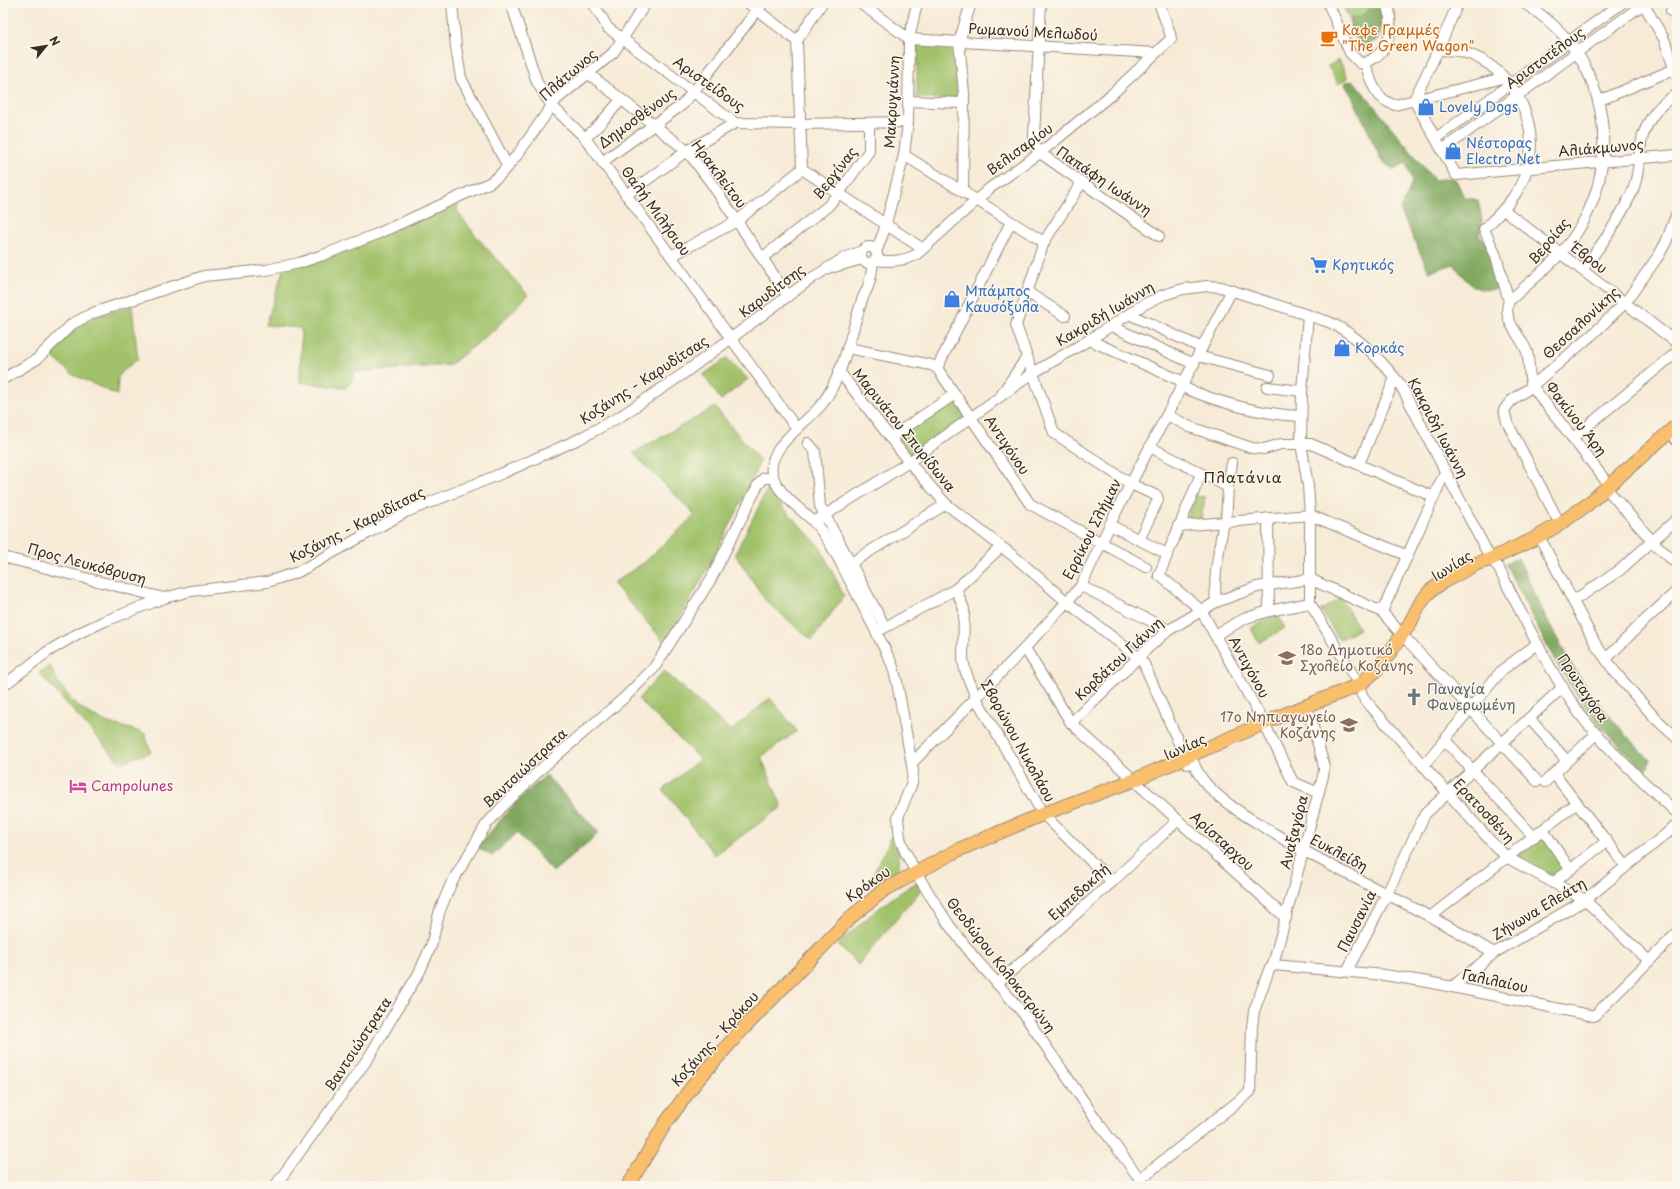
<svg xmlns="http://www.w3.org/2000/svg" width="1680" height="1189" viewBox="0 0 1680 1189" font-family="'Playpen Sans',sans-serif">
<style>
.green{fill:#a1c26b;stroke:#6e7644}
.forest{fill:#80a85f;stroke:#5e693e}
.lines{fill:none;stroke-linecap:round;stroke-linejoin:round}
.minor-casing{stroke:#998a7a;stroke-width:12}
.major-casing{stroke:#998a7a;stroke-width:15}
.minor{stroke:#fff;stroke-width:10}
.major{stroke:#f9bf6d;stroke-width:13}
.labels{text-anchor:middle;stroke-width:3;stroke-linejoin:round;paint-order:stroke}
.food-label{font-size:14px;fill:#c56008;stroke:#fbf7ec;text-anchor:start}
.street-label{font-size:14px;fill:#3b2a1e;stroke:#fbf7ec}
.shop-label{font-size:14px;fill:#366cbe;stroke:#fbf7ec;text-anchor:start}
.education-label{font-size:14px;fill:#785e54;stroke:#fbf7ec;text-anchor:start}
.worship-label{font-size:14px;fill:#5b616d;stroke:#fbf7ec;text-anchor:start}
.hotel-label{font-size:14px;fill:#b23c85;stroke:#fbf7ec;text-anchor:start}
.neighbourhood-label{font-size:15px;letter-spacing:1px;fill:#3b2a1e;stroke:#fbf7ec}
</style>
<rect width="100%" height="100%" fill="#fbf7ec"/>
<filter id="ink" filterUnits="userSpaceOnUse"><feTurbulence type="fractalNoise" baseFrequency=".025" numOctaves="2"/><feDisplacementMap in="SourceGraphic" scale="8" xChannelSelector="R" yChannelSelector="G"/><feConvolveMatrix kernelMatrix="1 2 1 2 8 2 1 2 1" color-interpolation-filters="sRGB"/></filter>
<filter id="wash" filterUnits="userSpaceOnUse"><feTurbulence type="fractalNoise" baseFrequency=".012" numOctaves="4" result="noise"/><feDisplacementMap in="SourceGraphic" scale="16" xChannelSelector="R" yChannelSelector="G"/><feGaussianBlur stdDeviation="0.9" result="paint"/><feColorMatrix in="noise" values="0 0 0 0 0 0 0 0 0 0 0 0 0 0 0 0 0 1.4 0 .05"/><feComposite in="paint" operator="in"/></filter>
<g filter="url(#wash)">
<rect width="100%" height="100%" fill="#f7ebd7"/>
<!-- green -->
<g class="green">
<path d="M1342 3H1378C1383 13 1382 30 1377 40L1364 46 1356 39 1350 26V20Z"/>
<polygon points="917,44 956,46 961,99 917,98"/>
<polygon points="1339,60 1348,78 1338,84 1328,66"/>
<polygon points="458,203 457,211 475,235 528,295 494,330 450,365 355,372 351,382 345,388 300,382 301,328 266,325 283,270 367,241"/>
<polygon points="132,306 138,359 127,367 118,377 117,395 72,374 48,353 79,326 92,318"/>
<polygon points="727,358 748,379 721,400 703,375"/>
<polygon points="954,398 966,417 909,456 896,438"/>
<path d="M715 407 760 461C733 524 700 584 665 643L613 583 645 562 695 515 633 453Z"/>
<polygon points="767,490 820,547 844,596 812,640 766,601 735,554"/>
<polygon points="1196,496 1205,497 1201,521 1185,521"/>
<polygon points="1341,598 1359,629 1339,640 1321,610"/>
<polygon points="1277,614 1285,628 1259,643 1251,628"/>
<path d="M50 666C64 695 78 712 109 723 121 727 133 729 145 734L151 752 120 763 39 673Z"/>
<polygon points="664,671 731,731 770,698 797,731 761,757 782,807 715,855 663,790 700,759 638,699"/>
<path d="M894 832 895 833C898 846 900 857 899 870L875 883 865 891Z"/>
<polygon points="1544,835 1566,866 1553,875 1517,855"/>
<path d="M917 882 921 890 858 965 838 945C862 921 887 900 917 882Z"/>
</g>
<!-- forest -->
<g class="forest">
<path d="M1375 9 1380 11C1381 29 1383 40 1364 46L1356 39 1350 23 1352 18 1360 17 1369 10Z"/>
<path d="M1353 80 1434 180 1451 178 1456 180 1464 197 1478 200 1482 221 1479 236 1488 243 1493 258 1499 286 1494 290C1472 291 1466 281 1454 264L1429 272 1400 210 1407 196 1412 181 1406 163 1393 169 1382 162 1353 98 1344 83Z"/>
<path d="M1518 558C1539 603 1559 648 1588 689 1606 715 1629 737 1650 760L1646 773C1625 750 1596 725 1580 700 1550 657 1529 610 1505 563Z"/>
<polygon points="546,775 599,833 553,872 517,833 492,856 477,847 517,801"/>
</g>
</g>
<g filter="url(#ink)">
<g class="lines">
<!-- minor casing -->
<g class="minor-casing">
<g id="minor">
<polyline points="452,3 456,47 461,78 508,167"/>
<polyline points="511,3 537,82 551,105 585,138 797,429"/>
<polyline points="593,3 608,28 735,123 800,124 908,122"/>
<polyline points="748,3 797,41"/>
<polyline points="860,3 909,39 1155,53"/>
<polyline points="1041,3 1034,136 1036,148 1040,153 1159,236"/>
<path d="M1328 3 1350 53 1360 63C1366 64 1369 61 1374 58 1393 46 1392 22 1388 3"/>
<path d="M1524 3C1544 16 1564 32 1577 53 1612 107 1612 178 1577 232 1559 260 1533 279 1509 301 1501 320 1521 335 1527 352 1530 363 1528 375 1532 386L1609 485"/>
<polyline points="1643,3 1664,39 1676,74"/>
<polyline points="1671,11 1677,15"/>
<path d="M1438 50C1446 50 1455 50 1463 52 1511 66 1542 121 1527 169 1520 192 1506 208 1489 224"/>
<path d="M1365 63C1371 81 1375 100 1395 105L1503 78"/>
<polyline points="589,74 687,151 709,180 788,296"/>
<polyline points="1414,100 1456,175 1677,155"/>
<polyline points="1414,100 1438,50 1458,3"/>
<polyline points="908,101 964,103"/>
<polyline points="1598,101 1677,68"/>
<polyline points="585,138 599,125 621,100"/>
<polyline points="1436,138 1622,3"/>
<polyline points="1442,150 1645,3"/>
<polyline points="904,155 1044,242"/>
<polyline points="602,162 682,105 694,91 763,3"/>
<polyline points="802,169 797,41 822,3"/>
<polyline points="802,169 923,249"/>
<polyline points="1082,182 1044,242 1016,325 1054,433 1131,484 1157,496 1158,500 1139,540"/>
<polyline points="963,192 964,93 959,42 971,3"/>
<polyline points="626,195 687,151 735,123"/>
<polyline points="1504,210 1677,343"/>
<polyline points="1484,229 1496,256 1509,301"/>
<circle cx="869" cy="255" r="8"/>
<polyline points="876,252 884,231 904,155 908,122 909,39 917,3"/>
<polyline points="671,256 737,221 802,169"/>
<polyline points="762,258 828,206 839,193 869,151 869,123"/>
<path d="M876 260C889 262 906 261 917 254L990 188 1040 153 1112 94 1171 39 1170 33 1159 3"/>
<path d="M873 262C872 271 871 280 867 289 866 292 863 296 862 300 851 333 843 376 822 404 808 422 767 447 772 473 777 494 799 507 813 521 830 539 840 562 851 583 865 610 879 637 892 664L897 682 913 771 912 783 898 817 900 838 903 847 916 873 949 925 974 957 1023 1013 1100 1125 1145 1186"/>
<polyline points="834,267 862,259"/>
<path d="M1582 270C1602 245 1620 219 1633 190 1638 177 1639 164 1640 151 1642 127 1656 105 1677 94"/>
<polyline points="1027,292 1065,316"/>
<polyline points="1129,314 1202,348"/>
<polyline points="1308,315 1302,391 1301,443 1308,486 1310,515 1310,603"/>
<polyline points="1111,326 1194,364"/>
<polyline points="1089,340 1184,382"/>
<polyline points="848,348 931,365 937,368 1030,504 1146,567"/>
<polyline points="1198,356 1270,375"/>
<polyline points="937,368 1011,222"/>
<polyline points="839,371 909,462 946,504 1016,558 1067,602 1138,657 1144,664 1188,764"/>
<polyline points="3,379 37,359 72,324 93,313 204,276 266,270 299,263 326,254 377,234 489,183 499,176 518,154 556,100 613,53 646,3"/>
<path d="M1182 387C1220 403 1259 414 1300 416"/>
<polyline points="1267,387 1302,391"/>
<polyline points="1003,392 1027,357"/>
<polyline points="1167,415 1190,427 1252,448 1264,449 1281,444 1311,444 1434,497"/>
<polyline points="1669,432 1677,441"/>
<polyline points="890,438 955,394"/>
<polyline points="1573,438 1677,352"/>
<polyline points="808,443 815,451 820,506 885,627"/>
<polyline points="1150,447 1228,487"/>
<polyline points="1359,464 1395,378"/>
<polyline points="1201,474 1159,575 1201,610 1264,723 1293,782 1319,793"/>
<polyline points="1606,488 1653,542 1677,564"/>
<polyline points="1268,518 1269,611"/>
<path d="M814 522 909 462 1033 373 1089 340 1143 305 1163 295 1183 289 1208 286 1221 287 1329 322C1356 334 1381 360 1400 384L1487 552 1491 559 1498 567C1523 616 1547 667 1579 713 1606 749 1644 782 1677 813"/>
<polyline points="1560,524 1507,422 1504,410 1511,401 1532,386 1593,334 1625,303 1659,255 1666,242 1677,213"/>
<polyline points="1110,525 1167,554"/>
<polyline points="1178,526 1310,515 1408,556"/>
<polyline points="1539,536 1596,645 1615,672 1641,702 1656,719 1677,738"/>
<polyline points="3,557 164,598"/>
<polyline points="851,563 946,504"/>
<polyline points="1081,586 1169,630"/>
<polyline points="956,589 964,609 963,659 965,670 976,698 1043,814 1112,882"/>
<polyline points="1573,601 1620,570 1677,519"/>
<path d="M1216 602C1213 576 1219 552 1223 526L1226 522 1228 487 1232 463"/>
<polyline points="1310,603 1359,685 1362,695 1366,701 1495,846 1508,858 1585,900 1649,961"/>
<polyline points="1382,612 1445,472"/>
<polyline points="880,630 956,589 1001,547"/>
<polyline points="1215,635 1246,618 1269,611 1310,603"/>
<polyline points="1407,640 1537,781"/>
<polyline points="1025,648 1071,723 1134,780"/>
<polyline points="1606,659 1641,624 1677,591"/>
<polyline points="3,686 47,652 79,633 105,621 164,598 191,591 267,582 298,572 406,512 503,473 579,439 621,416 683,374 812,278 844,258 862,251"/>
<polyline points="1529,718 1567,761"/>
<polyline points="1071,723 1149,647 1169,630 1216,602 1257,587 1310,579 1382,612 1402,635"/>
<polyline points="1445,740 1534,837"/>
<path d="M1191 755C1194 766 1200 778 1209 787 1227 806 1253 820 1275 834 1346 877 1424 909 1494 953"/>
<polyline points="912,763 1025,648 1081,586 1116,512 1232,290"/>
<polyline points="1423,766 1502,670 1537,644"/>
<polyline points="1554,774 1626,866"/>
<polyline points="1545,782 1597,733"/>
<polyline points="1139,785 1286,918"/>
<polyline points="1543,830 1570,869"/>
<polyline points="1553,883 1607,841"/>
<polyline points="1430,917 1577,803"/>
<polyline points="1273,965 1384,975 1428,982 1594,1016 1677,933"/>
<polyline points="1347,971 1387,894 1425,814 1563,687"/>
<polyline points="997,984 1112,882 1178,820"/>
<polyline points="1452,987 1494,953 1585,900 1677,825"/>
<polyline points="1140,1179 1250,1092 1252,1027 1254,1011 1269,970 1273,965 1323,776 1324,769 1323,762 1307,706"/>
<polyline points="275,1186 369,1057 403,999 419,973 431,946 440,910 451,884 486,825 502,807 542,768 624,698 654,668 711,579 758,485 764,478 773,478"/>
</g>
</g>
<!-- major casing -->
<g class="major-casing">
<polyline id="major" points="628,1186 665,1124 695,1083 737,1035 851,917 884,890 958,850 1043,814 1134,780 1276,718 1359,685 1379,668 1409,625 1420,604 1430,591 1443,582 1478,563 1491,559 1534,539 1560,524 1588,504 1677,425"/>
</g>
<!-- minor -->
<use href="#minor" class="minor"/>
<!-- major -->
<use href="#major" class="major"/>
</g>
</g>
<!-- icons -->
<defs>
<g id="cafe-bare" transform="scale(1.38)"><path d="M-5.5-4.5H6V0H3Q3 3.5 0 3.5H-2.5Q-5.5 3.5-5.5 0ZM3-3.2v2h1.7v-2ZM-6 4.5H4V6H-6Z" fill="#e8710a" stroke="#fbf7ec" stroke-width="2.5" paint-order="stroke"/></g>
<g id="shop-bare" transform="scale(1.38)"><path d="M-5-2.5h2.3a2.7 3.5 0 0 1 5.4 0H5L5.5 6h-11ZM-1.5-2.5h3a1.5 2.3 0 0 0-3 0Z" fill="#3f7fe0" stroke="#fbf7ec" stroke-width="2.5" paint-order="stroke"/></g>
<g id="supermarket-bare" transform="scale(1.38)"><path d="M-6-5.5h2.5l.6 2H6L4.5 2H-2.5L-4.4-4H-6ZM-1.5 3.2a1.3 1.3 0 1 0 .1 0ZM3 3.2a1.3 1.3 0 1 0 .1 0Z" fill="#3f7fe0" stroke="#fbf7ec" stroke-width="2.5" paint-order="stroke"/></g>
<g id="school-bare" transform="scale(1.38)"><path d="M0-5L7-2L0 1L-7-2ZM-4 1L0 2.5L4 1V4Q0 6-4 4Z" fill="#8d6e63" stroke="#fbf7ec" stroke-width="2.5" paint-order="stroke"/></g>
<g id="church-bare" transform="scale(1.38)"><path d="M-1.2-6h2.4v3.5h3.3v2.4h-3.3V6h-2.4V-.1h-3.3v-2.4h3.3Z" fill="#6b7280" stroke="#fbf7ec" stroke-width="2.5" paint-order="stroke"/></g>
<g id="hotel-bare" transform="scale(1.38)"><path d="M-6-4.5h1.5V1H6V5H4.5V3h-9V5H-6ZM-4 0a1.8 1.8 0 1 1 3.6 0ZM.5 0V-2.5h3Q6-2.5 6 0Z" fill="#d1479c" stroke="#fbf7ec" stroke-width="2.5" paint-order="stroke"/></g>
</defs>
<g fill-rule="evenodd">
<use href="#cafe-bare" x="1329" y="38"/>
<use href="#shop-bare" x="1426" y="107"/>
<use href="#shop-bare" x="1453" y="151"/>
<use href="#supermarket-bare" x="1319" y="265"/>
<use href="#shop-bare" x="952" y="299"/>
<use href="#shop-bare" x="1342" y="348"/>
<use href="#school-bare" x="1287" y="658"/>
<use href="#church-bare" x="1414" y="697"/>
<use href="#school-bare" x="1349" y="725"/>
<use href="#hotel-bare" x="78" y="786"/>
</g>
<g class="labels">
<!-- food labels -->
<g class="food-label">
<text x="1342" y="35">Καφε Γραμμές<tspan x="1342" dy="16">"The Green Wagon"</tspan></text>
</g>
<!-- street labels -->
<g class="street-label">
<text transform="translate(1033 32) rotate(3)" y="5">Ρωμανού Μελωδού</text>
<text transform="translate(1545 58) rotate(-36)" y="5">Αριστοτέλους</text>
<text transform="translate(568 75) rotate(-41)" y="5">Πλάτωνος</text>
<text transform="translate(709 84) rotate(35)" y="5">Αριστείδους</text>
<text transform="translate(892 102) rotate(-87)" y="5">Μακρυγιάννη</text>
<text transform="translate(637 118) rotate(-36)" y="5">Δημοσθένους</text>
<text transform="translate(1601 148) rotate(-5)" y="5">Αλιάκμωνος</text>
<text transform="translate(1020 149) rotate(-36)" y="5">Βελισαρίου</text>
<text transform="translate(835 173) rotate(-52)" y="5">Βεργίνας</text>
<text transform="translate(719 174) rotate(53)" y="5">Ηρακλείτου</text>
<text transform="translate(1104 181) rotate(34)" y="5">Παπάφη Ιωάννη</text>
<text transform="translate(656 211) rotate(54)" y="5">Θαλή Μιλήσιου</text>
<text transform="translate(1549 241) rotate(-50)" y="5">Βεροίας</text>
<text transform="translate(1589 258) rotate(37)" y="5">Έβρου</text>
<text transform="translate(772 291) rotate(-37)" y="5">Καρυδίτσης</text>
<text transform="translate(1105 314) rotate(-31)" y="5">Κακριδή Ιωάννη</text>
<text transform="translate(1581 323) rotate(-43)" y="5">Θεσσαλονίκης</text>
<text transform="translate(644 380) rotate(-33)" y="5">Κοζάνης - Καρυδίτσας</text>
<text transform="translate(1576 419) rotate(52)" y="5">Φακίνου Άρη</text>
<text transform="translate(1438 428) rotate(62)" y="5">Κακριδή Ιωάννη</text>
<text transform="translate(904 430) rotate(51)" y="5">Μαρινάτου Σπυρίδωνα</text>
<text transform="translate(1007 445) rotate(56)" y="5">Αντιγόνου</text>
<text transform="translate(357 525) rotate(-27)" y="5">Κοζάνης - Καρυδίτσας</text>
<text transform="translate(1092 529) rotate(-63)" y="5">Ερρίκου Σλήμαν</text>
<text transform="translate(87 564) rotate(15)" y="5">Προς Λευκόβρυση</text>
<text transform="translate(1452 566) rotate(-32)" y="5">Ιωνίας</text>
<text transform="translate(1119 659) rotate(-43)" y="5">Κορδάτου Γιάννη</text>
<text transform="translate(1249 667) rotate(61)" y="5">Αντιγόνου</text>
<text transform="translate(1583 688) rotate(56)" y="5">Πρωταγόρα</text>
<text transform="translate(1018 741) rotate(61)" y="5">Σβορώνου Νικολάου</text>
<text transform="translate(1185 747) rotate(-24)" y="5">Ιωνίας</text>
<text transform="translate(525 768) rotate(-43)" y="5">Βαντσιώστρατα</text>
<text transform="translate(1484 811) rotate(47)" y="5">Ερατοσθένη</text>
<text transform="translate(1294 832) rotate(-76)" y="5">Αναξαγόρα</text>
<text transform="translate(1222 841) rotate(42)" y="5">Αρίσταρχου</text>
<text transform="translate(1339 853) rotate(28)" y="5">Ευκλείδη</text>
<text transform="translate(868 884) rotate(-35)" y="5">Κρόκου</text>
<text transform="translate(1079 892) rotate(-42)" y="5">Εμπεδοκλή</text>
<text transform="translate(1539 909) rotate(-31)" y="5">Ζήνωνα Ελεάτη</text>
<text transform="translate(1357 921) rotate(-63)" y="5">Παυσανία</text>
<text transform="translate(1001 965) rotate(52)" y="5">Θεοδώρου Κολοκοτρώνη</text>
<text transform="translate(1495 981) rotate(12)" y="5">Γαλιλαίου</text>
<text transform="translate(715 1039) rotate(-48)" y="5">Κοζάνης - Κρόκου</text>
<text transform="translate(358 1044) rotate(-57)" y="5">Βαντσιώστρατα</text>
</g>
<!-- shop labels -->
<g class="shop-label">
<text x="1439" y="112">Lovely Dogs</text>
<text x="1466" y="148">Νέστορας<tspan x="1466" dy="16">Electro Net</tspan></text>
<text x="1332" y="270">Κρητικός</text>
<text x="965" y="296">Μπάμπος<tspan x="965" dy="16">Καυσόξυλα</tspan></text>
<text x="1355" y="353">Κορκάς</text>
</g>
<!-- education labels -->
<g class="education-label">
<text x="1300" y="655">18ο Δημοτικό<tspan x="1300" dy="16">Σχολείο Κοζάνης</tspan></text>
<text x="1336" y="722" text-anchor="end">17ο Νηπιαγωγείο<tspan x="1336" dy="16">Κοζάνης</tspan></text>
</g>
<!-- worship labels -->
<g class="worship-label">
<text x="1427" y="694">Παναγία<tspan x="1427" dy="16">Φανερωμένη</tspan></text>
</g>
<!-- hotel labels -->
<g class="hotel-label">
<text x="91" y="791">Campolunes</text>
</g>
<!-- neighbourhood labels -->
<g class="neighbourhood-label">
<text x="1243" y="483">Πλατάνια</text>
</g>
</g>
<!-- margin -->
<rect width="1680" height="1189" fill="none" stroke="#fbf7ec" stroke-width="16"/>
<!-- north arrow -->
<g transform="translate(46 46) rotate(60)" stroke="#fbf7ec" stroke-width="3" paint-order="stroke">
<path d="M0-3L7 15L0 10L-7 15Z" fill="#3b2a1e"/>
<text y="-6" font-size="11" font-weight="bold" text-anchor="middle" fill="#3b2a1e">N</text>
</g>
</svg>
